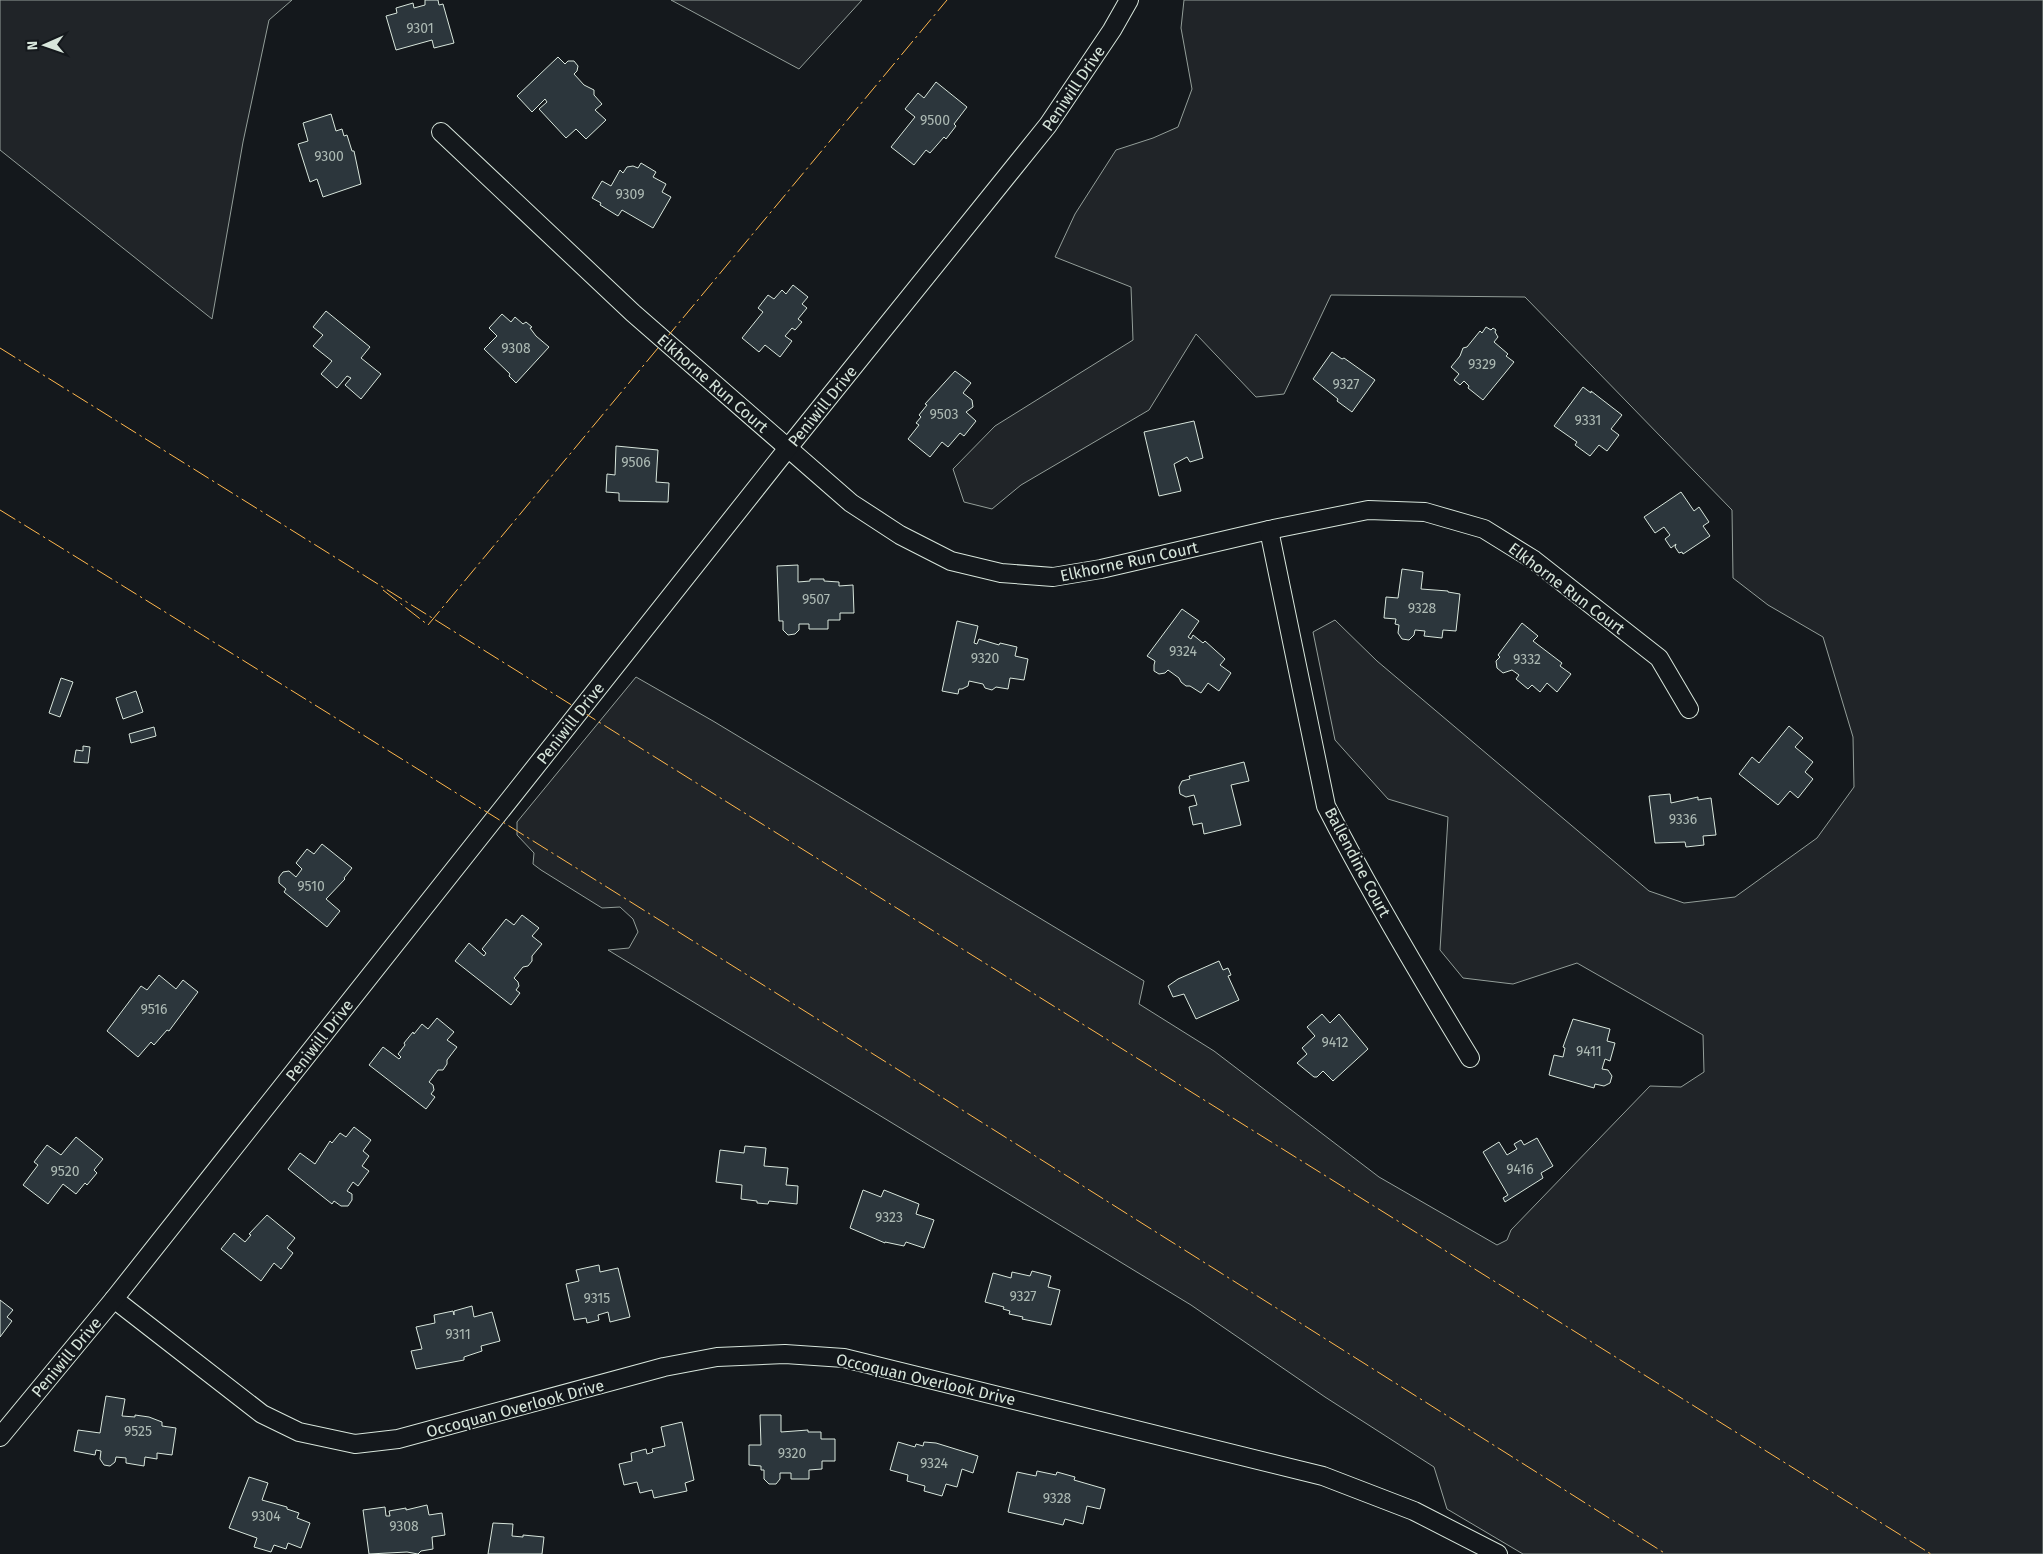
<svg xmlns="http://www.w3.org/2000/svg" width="2043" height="1554" viewBox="0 0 2043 1554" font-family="'Fira Sans',sans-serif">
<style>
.green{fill:#202428;stroke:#939e99}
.building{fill:#2c363c;stroke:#d8e6dc}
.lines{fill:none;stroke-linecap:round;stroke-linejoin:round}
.minor-casing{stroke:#d8e6dc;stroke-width:20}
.minor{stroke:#14181c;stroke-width:18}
.power{stroke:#ffb74d;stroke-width:1;stroke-dasharray:18 4 2.5 4;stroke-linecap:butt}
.labels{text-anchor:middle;stroke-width:4;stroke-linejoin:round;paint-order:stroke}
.number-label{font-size:14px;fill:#adbab4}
.street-label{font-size:16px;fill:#d8e6dc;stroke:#14181c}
</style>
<rect width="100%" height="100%" fill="#14181c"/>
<!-- green -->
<g class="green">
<polygon points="0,0 292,0 269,20 243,142 212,319 0,150"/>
<polygon points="671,0 862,0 799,69"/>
<polygon points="1184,0 2043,0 2043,1554 1523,1554 1447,1509 1434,1467 1325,1397 1191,1305 608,950 629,948 638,932 633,919 620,907 602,908 541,870 533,864 534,853 517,835 517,822 636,677 713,721 1144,981 1139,1004 1214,1051 1379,1177 1497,1245 1507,1240 1511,1230 1650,1086 1681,1087 1704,1072 1703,1035 1577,963 1513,984 1463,978 1440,950 1448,817 1388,799 1335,740 1313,632 1335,620 1377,661 1649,891 1684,903 1735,897 1817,838 1854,787 1853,737 1823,637 1768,605 1733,578 1732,510 1525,297 1331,295 1284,394 1256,397 1196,334 1149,410 1021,485 992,509 964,502 953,469 995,426 1133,340 1131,287 1055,257 1075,214 1116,150 1153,138 1178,127 1192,89 1181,28"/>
</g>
<!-- building -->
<g class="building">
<polygon points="425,0 438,0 439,5 443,4 454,43 434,48 432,40 396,50 386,16 397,13 396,8 413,3 414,8 425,5"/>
<polygon points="558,57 565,64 568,61 574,61 578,66 577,71 574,74 584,85 594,90 594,95 602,104 595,110 606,120 586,139 576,129 566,138 539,109 547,102 545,99 532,112 517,96"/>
<polygon points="936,82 967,107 954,124 956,126 946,139 944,137 930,153 926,150 914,165 891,147 915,117 905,109 918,93 924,98"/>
<polygon points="331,114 336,131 342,129 344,136 347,135 352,151 354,151 361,184 323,197 317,179 310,182 298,144 308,141 303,123"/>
<polygon points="641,163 656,172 653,177 666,184 662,192 671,197 653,228 622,210 618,216 600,205 601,203 592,198 602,181 611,186 620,170 623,173 627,167 633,166 638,168"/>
<polygon points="793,285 808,297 802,304 807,308 798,319 802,322 795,330 792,328 785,336 792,341 780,357 765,345 759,352 742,338 763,312 758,308 768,295 774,299 782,290 786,294"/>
<polygon points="326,311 370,347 361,358 381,374 361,399 345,385 351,378 347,376 337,388 321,374 332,361 313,346 323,335 313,327"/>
<polygon points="502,314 511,322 515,317 523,324 526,322 532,327 530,328 536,336 549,347 516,383 509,376 510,374 484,349 497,336 489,328"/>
<polygon points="1486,327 1491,330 1493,328 1496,330 1495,332 1498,337 1494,342 1508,354 1506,356 1514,362 1483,400 1468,388 1469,386 1464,381 1460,385 1454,380 1459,374 1451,367 1460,356 1463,348 1467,347 1480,331 1482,333"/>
<polygon points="1332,352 1342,359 1344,358 1375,380 1352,412 1337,401 1338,399 1313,379"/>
<polygon points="955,371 971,383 963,393 972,400 973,407 966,412 976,421 964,436 960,433 948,447 942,442 930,457 908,439 919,425 916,423 921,417 919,415 927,405 925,404"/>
<polygon points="1583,387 1591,393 1591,391 1622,415 1611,429 1619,435 1607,451 1599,445 1590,456 1575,445 1577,442 1554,426"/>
<polygon points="1194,421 1203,458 1190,462 1187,457 1174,464 1181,491 1159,496 1144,432"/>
<polygon points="616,446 658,450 656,482 669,483 668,502 619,501 619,493 606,492 607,474 615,475"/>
<polygon points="1681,492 1694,511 1699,507 1709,522 1703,526 1710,536 1683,554 1682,552 1679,553 1675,547 1676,544 1671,548 1665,539 1670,535 1664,527 1655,533 1644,517"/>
<polygon points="798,565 798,582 810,581 810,579 824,579 824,581 839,582 839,586 853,585 854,613 840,613 840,620 828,620 828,629 809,629 809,624 799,624 799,630 795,634 788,635 783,630 783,621 779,621 777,566"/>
<polygon points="1402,569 1423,572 1421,589 1448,591 1448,592 1460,594 1456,631 1443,630 1442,638 1424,636 1425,631 1415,630 1414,635 1409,640 1402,639 1398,633 1399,625 1395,624 1396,619 1384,618 1386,597 1398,598"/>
<polygon points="1182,609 1199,621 1188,637 1191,639 1193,635 1203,643 1205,641 1225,659 1220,665 1231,673 1219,691 1208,683 1201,693 1190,686 1186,686 1181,682 1179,678 1168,670 1165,673 1159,674 1154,671 1154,665 1155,661 1147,656"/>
<polygon points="957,621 978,626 974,643 977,644 979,639 999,645 1000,643 1017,647 1015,656 1028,659 1024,680 1010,678 1008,689 996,687 992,690 985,688 983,684 969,681 968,686 962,689 959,689 958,694 942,691"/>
<polygon points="1522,623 1538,636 1533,641 1562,663 1560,666 1571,674 1557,692 1547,683 1540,692 1532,685 1528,689 1516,679 1519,675 1512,670 1503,673 1497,668 1496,661 1500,657 1498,655"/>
<polygon points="61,678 73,682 60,717 49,713"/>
<polygon points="136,691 143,712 123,719 116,698"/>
<polygon points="1789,726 1803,738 1795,747 1813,762 1805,772 1813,779 1798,798 1790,791 1778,805 1739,774 1752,757 1759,763"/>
<polygon points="154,727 156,736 131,743 129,734"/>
<polygon points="83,746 90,747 88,763 74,762 76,750 83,751"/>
<polygon points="1244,762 1249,781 1231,785 1241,825 1204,834 1202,823 1193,825 1189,807 1197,805 1194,795 1186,797 1180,794 1179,787 1182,781 1190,779 1189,776"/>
<polygon points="1670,794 1671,803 1698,797 1698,800 1711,798 1716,835 1703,836 1704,845 1686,847 1685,842 1655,843 1649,796"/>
<polygon points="322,844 352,868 344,878 345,879 326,899 340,911 327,927 284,892 286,889 279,883 279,877 283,872 289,871 296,877 302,869 296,863 307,849 314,854"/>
<polygon points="522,915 539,928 532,936 542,944 532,956 532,961 528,966 523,967 514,978 518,982 519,986 516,990 520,993 511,1005 455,961 469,943 484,956 486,953 482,949 506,919 514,925"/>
<polygon points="1219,961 1223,970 1228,968 1231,975 1228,976 1239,1000 1196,1019 1184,994 1173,997 1168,986 1178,979"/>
<polygon points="159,975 176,989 183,980 198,992 169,1031 167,1030 154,1045 151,1042 138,1057 107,1031 141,986 147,990"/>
<polygon points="1322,1014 1330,1023 1339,1014 1368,1049 1333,1081 1323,1071 1317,1077 1314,1077 1297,1063 1307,1054 1302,1048 1315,1036 1307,1027"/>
<polygon points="437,1018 454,1032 447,1040 457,1047 447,1060 447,1064 443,1070 438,1070 429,1082 433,1085 434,1090 431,1094 435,1097 426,1109 369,1065 383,1047 399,1059 401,1057 398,1054 405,1045 404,1043 413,1032 414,1034 422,1024 428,1029"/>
<polygon points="1573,1019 1610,1029 1607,1041 1615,1043 1610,1061 1605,1059 1602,1069 1608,1070 1612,1076 1610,1083 1604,1086 1595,1084 1594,1088 1549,1075 1554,1055 1563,1057 1565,1048 1563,1047"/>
<polygon points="354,1127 371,1140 363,1151 369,1156 362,1166 369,1171 358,1186 353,1182 347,1191 352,1194 352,1200 348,1206 341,1206 334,1201 332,1204 288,1169 300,1153 315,1164 330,1141 332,1143 340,1133 346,1137"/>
<polygon points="76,1137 103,1159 94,1170 97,1173 87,1185 85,1183 76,1194 63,1184 48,1204 23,1185 38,1165 34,1162 47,1145 61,1155"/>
<polygon points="1537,1138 1553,1166 1541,1173 1543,1178 1505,1202 1503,1198 1508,1195 1483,1152 1499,1142 1507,1155 1517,1149 1514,1144 1521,1140 1524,1145"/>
<polygon points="745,1146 766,1148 764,1166 788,1168 786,1185 798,1186 797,1204 769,1201 768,1204 757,1203 757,1201 741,1199 742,1185 716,1182 720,1150 744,1153"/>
<polygon points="863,1190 881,1197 884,1190 919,1204 916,1214 934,1220 924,1248 906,1242 904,1246 885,1242 885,1243 850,1228"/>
<polygon points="267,1215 295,1238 287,1248 293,1253 281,1269 274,1263 261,1281 221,1249 234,1233 245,1242 251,1235 249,1234"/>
<polygon points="599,1265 600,1272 618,1268 630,1317 610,1322 608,1312 598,1315 599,1320 587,1323 586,1318 574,1320 566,1284 579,1281 576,1270"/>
<polygon points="1032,1271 1051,1276 1048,1287 1060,1290 1051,1325 1022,1319 1023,1317 1009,1314 1010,1311 1003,1309 1004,1307 985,1302 993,1273 1011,1278 1012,1272 1030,1276"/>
<polygon points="0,1300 13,1310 7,1317 12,1321 0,1337"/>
<polygon points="472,1306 474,1317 492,1312 500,1341 481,1346 482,1351 464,1357 464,1360 416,1369 411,1351 422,1349 416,1327 435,1323 434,1315 453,1311 454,1315 454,1311"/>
<polygon points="106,1396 125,1399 122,1416 135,1417 135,1415 149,1417 162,1422 162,1426 176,1428 172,1455 157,1453 157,1459 145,1457 144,1466 126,1463 126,1458 116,1457 115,1462 110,1466 104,1465 100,1459 101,1451 96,1450 95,1455 74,1451 78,1430 100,1433"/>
<polygon points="760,1415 781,1415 781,1432 808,1430 808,1432 821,1432 821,1439 835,1439 835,1461 822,1461 822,1469 809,1470 809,1479 791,1479 791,1473 780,1473 780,1479 776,1484 769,1484 764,1479 764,1470 761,1470 761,1466 749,1465 749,1445 761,1445"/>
<polygon points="682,1422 694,1480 685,1483 687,1491 654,1498 652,1490 640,1493 637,1482 624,1485 619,1464 632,1461 631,1453 646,1449 647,1454 653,1452 652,1449 665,1446 661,1427"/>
<polygon points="898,1442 915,1447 916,1444 923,1446 924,1442 936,1443 978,1456 973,1473 962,1469 957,1487 946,1484 942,1496 924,1491 925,1486 907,1481 908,1475 890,1470"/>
<polygon points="1037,1471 1056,1475 1057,1472 1075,1477 1074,1480 1105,1489 1100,1509 1087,1506 1083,1524 1065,1519 1063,1525 1008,1512 1017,1472 1036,1476"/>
<polygon points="249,1477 268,1483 262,1500 287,1507 287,1509 299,1513 297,1518 310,1523 301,1548 288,1543 286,1549 274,1545 271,1552 254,1547 257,1538 229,1528"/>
<polygon points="427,1505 429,1515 442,1513 445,1535 432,1537 433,1549 421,1551 418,1554 407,1552 369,1554 363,1510 385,1507 386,1516 390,1516 389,1511 406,1508 406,1510"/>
<polygon points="493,1523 513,1524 512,1536 523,1537 523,1535 544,1537 542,1554 488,1554"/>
</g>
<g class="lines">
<!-- minor casing -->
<g class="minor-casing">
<g id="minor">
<polyline points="441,132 633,313 851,503 900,535 951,561 1001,573 1053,577 1101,569 1269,530 1368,510 1425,512 1484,529 1534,560 1659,658 1689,709"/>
<path d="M1269 530 1326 806C1370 892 1420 976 1470 1058"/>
<polyline points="114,1299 262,1414 299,1432 355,1444 398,1439 664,1367 717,1357 785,1354 844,1358 1323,1476 1414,1511 1498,1554"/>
<polyline points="0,1437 114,1299 788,448 1048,125 1112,30 1129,0"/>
</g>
</g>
<!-- minor -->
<use href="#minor" class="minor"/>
<!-- power -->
<g class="power">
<polyline points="0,348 1931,1554"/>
<path d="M0 510C558 854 1112 1204 1666 1554"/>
<polyline points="383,590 428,625 947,0"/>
</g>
</g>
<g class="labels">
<!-- number labels -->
<g class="number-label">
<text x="420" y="33">9301</text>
<text x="935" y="125">9500</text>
<text x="329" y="161">9300</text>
<text x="630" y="199">9309</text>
<text x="516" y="353">9308</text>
<text x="1482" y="369">9329</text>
<text x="1346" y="389">9327</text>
<text x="944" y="419">9503</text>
<text x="1588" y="425">9331</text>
<text x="636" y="467">9506</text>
<text x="816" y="604">9507</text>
<text x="1422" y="613">9328</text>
<text x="1183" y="656">9324</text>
<text x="985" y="663">9320</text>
<text x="1527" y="664">9332</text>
<text x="1683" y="824">9336</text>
<text x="311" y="891">9510</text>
<text x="154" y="1014">9516</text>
<text x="1335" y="1047">9412</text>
<text x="1589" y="1056">9411</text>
<text x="1520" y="1174">9416</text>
<text x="65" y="1176">9520</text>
<text x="889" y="1222">9323</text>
<text x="1023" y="1301">9327</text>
<text x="597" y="1303">9315</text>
<text x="458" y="1339">9311</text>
<text x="138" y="1436">9525</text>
<text x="792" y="1458">9320</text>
<text x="934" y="1468">9324</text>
<text x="1057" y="1503">9328</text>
<text x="266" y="1521">9304</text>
<text x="404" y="1531">9308</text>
</g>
<!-- street labels -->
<g class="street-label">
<text transform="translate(1073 88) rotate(-56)" y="6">Peniwill Drive</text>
<text transform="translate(713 383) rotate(41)" y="6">Elkhorne Run Court</text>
<text transform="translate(822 406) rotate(-51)" y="6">Peniwill Drive</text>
<text transform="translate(1129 561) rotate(-12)" y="6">Elkhorne Run Court</text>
<text transform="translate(1567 588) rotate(37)" y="6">Elkhorne Run Court</text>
<text transform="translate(570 723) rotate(-52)" y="6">Peniwill Drive</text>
<text transform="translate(1358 862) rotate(62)" y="6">Ballendine Court</text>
<text transform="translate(319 1040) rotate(-52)" y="6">Peniwill Drive</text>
<text transform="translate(66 1357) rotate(-50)" y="6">Peniwill Drive</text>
<text transform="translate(926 1379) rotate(13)" y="6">Occoquan Overlook Drive</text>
<text transform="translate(515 1408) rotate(-15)" y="6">Occoquan Overlook Drive</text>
</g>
</g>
<!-- north arrow -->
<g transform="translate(45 45) rotate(268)" stroke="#14181c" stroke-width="4" paint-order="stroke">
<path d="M0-4L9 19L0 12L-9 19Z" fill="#d8e6dc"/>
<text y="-8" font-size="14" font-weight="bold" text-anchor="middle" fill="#d8e6dc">N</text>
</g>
</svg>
